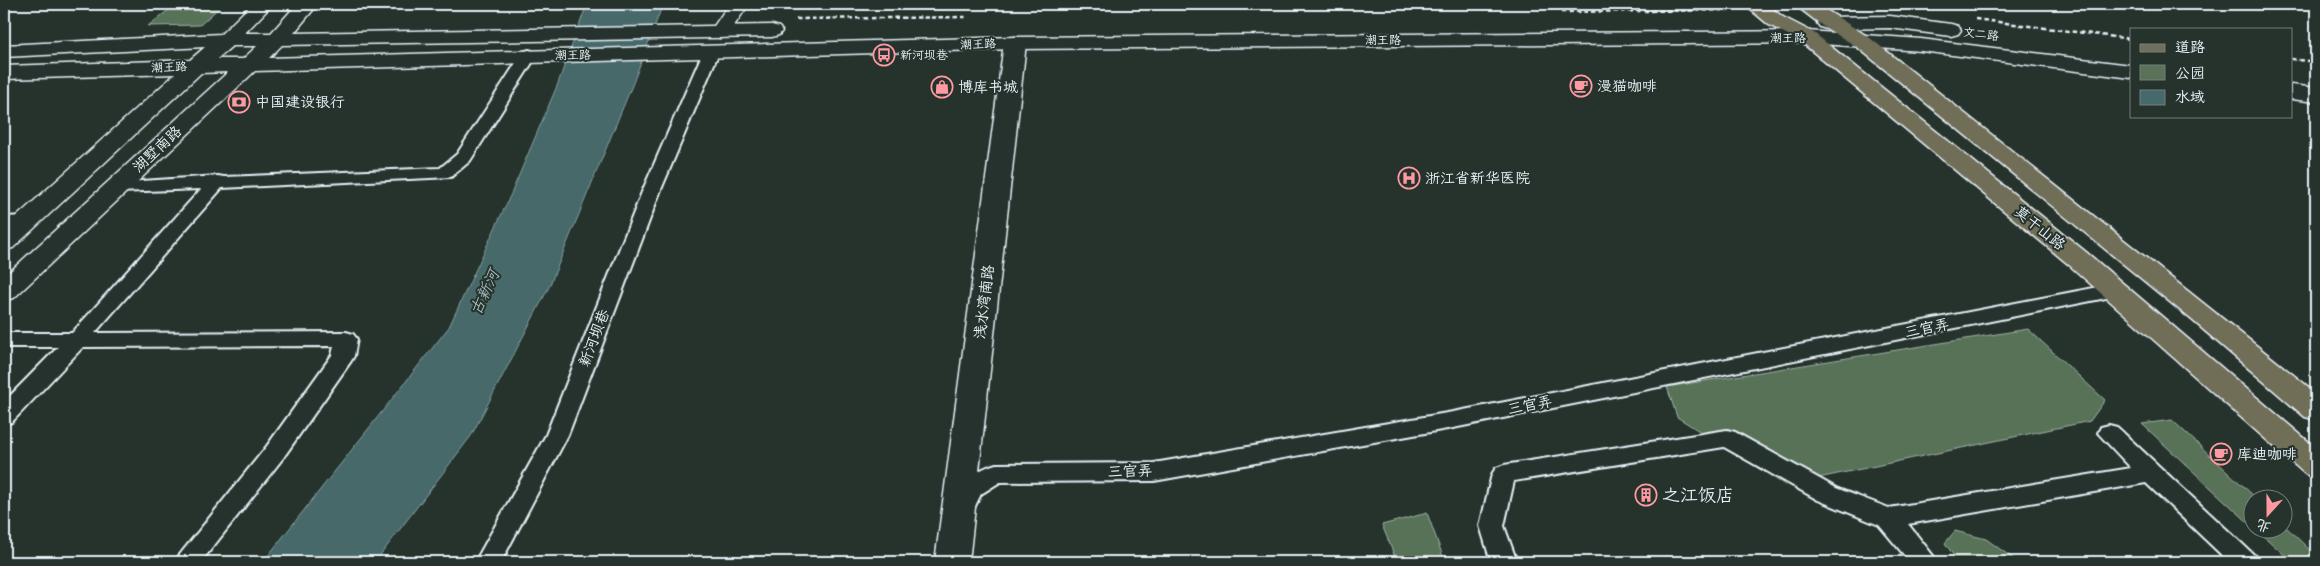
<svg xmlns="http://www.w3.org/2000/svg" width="2320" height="566" viewBox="0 0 2320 566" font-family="'Gochi Hand','LXGW WenKai TC',sans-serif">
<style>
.green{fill:#597258;stroke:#a0b2a8}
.water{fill:#46696b;stroke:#879fa3}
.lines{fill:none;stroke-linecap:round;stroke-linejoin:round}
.lane-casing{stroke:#e8f1f8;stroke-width:4}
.street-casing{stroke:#e8f1f8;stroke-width:3}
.secondary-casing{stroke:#e8f1f8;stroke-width:3}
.primary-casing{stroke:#e8f1f8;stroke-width:3}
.path{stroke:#e8f1f8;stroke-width:2.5;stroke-dasharray:4.5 3;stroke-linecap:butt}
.lane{fill:#26332d;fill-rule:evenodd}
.street{fill:#26332d;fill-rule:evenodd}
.secondary{fill:#26332d;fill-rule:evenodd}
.primary{fill:#716e59;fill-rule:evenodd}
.labels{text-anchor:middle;stroke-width:4;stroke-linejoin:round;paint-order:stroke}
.far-street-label{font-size:12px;fill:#e8f1f8;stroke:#26332d}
.far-poi-label{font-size:12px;fill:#e8f1f8;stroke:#26332d;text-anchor:start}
.poi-label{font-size:15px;fill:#e8f1f8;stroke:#26332d;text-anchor:start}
.street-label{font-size:15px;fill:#e8f1f8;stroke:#26332d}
.water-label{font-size:16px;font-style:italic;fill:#a7bbc0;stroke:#26332d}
.near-poi-label{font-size:18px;fill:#e8f1f8;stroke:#26332d;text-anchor:start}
</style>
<rect width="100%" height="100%" fill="#26332d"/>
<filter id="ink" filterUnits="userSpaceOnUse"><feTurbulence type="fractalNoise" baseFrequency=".02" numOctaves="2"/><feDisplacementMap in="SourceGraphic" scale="10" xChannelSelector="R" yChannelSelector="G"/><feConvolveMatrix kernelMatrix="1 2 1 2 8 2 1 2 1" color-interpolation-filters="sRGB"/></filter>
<g filter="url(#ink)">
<!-- green -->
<g class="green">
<polygon points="176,4 223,4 200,25 148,26"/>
<polygon points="2028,329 2105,400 2090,421 1785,485 1677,417 1667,387"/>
<polygon points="2172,420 2256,498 2252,498 2252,526 2142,424"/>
<polygon points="1427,513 1445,562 1397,562 1382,525"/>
<polygon points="2283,524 2316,556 2316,562 2292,562 2256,529 2282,528"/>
<polygon points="1955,531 1986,539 2018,562 1958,562 1945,543"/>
</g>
<!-- water -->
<polygon class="water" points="587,4 663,4 633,83 549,287 471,436 375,562 263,562 449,327 511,194 557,86"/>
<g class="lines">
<!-- lane casing -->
<g class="lane-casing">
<g id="lane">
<polygon points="711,47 716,49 719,52 660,192 568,435 501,562 475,562 546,435 642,192 703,52 706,49"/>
<polygon points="529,50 535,52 537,55 470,161 451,177 222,188 95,333 346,332 353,334 357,339 354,356 351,361 283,458 201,562 174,562 267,446 332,355 334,346 83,347 12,422 4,424 4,402 58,347 4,347 4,333 72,333 201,189 117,192 111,191 108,187 111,183 218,176 224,177 440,168 457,154 523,52"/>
<polygon points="26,216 33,218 35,222 33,226 4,229 4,217"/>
<path d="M2114 284 2121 285 2124 290 2121 295 1453 428 1154 481 1000 482 981 494 972 512 963 514 954 512 951 505C963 482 970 472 996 464L1154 463 1453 412Z"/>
<polygon points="2109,425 2117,427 2254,555 2258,562 2229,562 2146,483 1908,524 1938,562 1910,562 1879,525 1818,500 1724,447 1514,481 1504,526 1517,562 1491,562 1480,526 1492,474 1496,468 1504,465 1727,430 1735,432 1836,488 1889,508 2131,468 2098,433 2101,427"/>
</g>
</g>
<!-- street casing -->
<g class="street-casing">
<g id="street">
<polygon points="729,4 749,4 727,36 720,38 713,36 710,32"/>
<polygon points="1015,37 1022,39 1026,43 969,562 935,562 1004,43 1008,39"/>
</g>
</g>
<!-- secondary casing -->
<g class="secondary-casing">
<g id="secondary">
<path d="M252 4H273L245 33H271L297 4H318L294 33 772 25 779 27 782 31 779 35 772 37 282 45 269 58 1015 37 1807 31 1921 39 2131 65V78L1921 51 1807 43 1015 49 255 71 14 298 4 301V277L228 72 201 73 13 248 4 250V228L175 74 4 79V66L190 60 205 47 4 57V45L221 34ZM232 46H257L243 59H217Z"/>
<polygon points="1890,16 1951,24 1958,26 1961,30 1958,34 1951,36 1890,28 1827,29 1820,27 1817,23 1820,19 1827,17"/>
<polygon points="2291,85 2316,88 2316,102 2291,99"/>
</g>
</g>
<!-- primary casing -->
<g class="primary-casing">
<g id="primary">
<polygon points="1744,4 1766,4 1783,17 1814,33 2086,252 2316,448 2316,478 2305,474 2068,264 1800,41 1769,25"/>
<polygon points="1794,4 1817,4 1870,38 2316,393 2316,420 2305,417 2192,320 1856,46 1824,27"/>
</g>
</g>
<!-- path -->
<g class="path">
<polyline points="1561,12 1728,10"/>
<polyline points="796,19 968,17"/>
<polyline points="1975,19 2131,39"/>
<polyline points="2291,59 2316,62"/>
</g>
<!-- lane -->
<use href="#lane" class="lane"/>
<!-- street -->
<use href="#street" class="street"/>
<!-- secondary -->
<use href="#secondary" class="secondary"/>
<!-- primary -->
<use href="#primary" class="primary"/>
</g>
</g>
<!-- icons -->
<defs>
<g id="bus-ring" transform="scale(1.125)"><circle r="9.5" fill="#26332d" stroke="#ff9aa2" stroke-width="1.5"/><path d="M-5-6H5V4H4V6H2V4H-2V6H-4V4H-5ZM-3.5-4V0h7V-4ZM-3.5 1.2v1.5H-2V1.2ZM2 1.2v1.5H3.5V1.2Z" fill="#ff9aa2"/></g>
<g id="cafe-ring" transform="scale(1.125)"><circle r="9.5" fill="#26332d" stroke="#ff9aa2" stroke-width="1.5"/><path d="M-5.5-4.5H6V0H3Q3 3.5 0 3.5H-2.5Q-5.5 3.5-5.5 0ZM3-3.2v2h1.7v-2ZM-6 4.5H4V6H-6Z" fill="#ff9aa2"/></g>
<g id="shop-ring" transform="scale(1.125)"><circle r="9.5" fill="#26332d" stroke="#ff9aa2" stroke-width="1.5"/><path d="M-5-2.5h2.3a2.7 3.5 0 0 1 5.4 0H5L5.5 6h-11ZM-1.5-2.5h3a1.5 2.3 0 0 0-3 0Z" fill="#ff9aa2"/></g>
<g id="bank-ring" transform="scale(1.125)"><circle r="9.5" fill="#26332d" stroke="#ff9aa2" stroke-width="1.5"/><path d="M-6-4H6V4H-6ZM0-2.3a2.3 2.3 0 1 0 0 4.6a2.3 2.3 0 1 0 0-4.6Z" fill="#ff9aa2"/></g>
<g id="hospital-ring" transform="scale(1.125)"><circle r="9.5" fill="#26332d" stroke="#ff9aa2" stroke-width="1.5"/><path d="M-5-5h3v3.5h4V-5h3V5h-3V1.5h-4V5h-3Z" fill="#ff9aa2"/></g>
<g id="building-ring" transform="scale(1.125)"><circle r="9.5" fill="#26332d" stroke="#ff9aa2" stroke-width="1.5"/><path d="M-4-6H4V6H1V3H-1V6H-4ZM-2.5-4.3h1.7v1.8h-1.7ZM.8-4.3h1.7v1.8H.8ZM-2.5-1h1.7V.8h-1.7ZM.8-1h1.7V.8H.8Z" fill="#ff9aa2"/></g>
</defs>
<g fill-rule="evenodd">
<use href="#bus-ring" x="884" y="55"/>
<use href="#cafe-ring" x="1581" y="86"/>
<use href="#shop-ring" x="942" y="87"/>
<use href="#bank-ring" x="239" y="102"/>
<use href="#hospital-ring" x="1409" y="178"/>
<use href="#cafe-ring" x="2221" y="454"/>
<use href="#building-ring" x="1646" y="495"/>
</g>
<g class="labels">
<!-- far-street labels -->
<g class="far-street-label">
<text transform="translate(1981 34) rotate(7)" y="4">文二路</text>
<text x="1788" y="42">潮王路</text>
<text x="1383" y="44">潮王路</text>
<text transform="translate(978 44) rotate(-2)" y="4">潮王路</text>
<text transform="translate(573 55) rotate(-1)" y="4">潮王路</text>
<text transform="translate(169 67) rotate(-2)" y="4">潮王路</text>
</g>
<!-- far-poi labels -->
<g class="far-poi-label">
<text x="900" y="59">新河坝巷</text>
</g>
<!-- poi labels -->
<g class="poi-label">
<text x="1597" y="91">漫猫咖啡</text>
<text x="958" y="92">博库书城</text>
<text x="255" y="107">中国建设银行</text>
<text x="1425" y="183">浙江省新华医院</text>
<text x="2237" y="459">库迪咖啡</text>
</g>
<!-- street labels -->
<g class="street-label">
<text transform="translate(157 149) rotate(-43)" y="5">湖墅南路</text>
<text transform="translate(2040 228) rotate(39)" y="5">莫干山路</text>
<text transform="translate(984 302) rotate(-83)" y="5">浅水湾南路</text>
<text transform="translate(1927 328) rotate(-11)" y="5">三官弄</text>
<text transform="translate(594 338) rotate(-69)" y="5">新河坝巷</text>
<text transform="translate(1530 405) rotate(-11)" y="5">三官弄</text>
<text transform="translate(1130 471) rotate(-2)" y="5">三官弄</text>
</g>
<!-- water labels -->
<g class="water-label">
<text transform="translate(484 292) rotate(-65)" y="6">古新河</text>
</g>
<!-- near-poi labels -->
<g class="near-poi-label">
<text x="1662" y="501">之江饭店</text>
</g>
</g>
<!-- margin -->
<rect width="2320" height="566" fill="none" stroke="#26332d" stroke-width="20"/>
<rect x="10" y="10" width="2300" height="546" fill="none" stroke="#e8f1f8" stroke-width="2" filter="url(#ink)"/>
<!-- legend -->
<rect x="2130" y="28" width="162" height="90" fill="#26332d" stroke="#747f7e"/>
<rect x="2140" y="44" width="25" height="8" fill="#716e59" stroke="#747f7e"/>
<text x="2175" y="52" font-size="15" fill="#e8f1f8">道路</text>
<rect x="2140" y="65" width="25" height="15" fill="#597258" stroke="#747f7e"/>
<text x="2175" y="78" font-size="15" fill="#e8f1f8">公园</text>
<rect x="2140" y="90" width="25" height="15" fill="#46696b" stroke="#747f7e"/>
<text x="2175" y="102" font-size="15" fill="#e8f1f8">水域</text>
<!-- north arrow -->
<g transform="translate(2268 514) rotate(201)"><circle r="24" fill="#26332d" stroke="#747f7e"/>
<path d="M0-4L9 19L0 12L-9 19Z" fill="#ff9aa2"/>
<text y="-8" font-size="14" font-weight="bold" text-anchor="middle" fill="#e8f1f8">北</text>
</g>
</svg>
